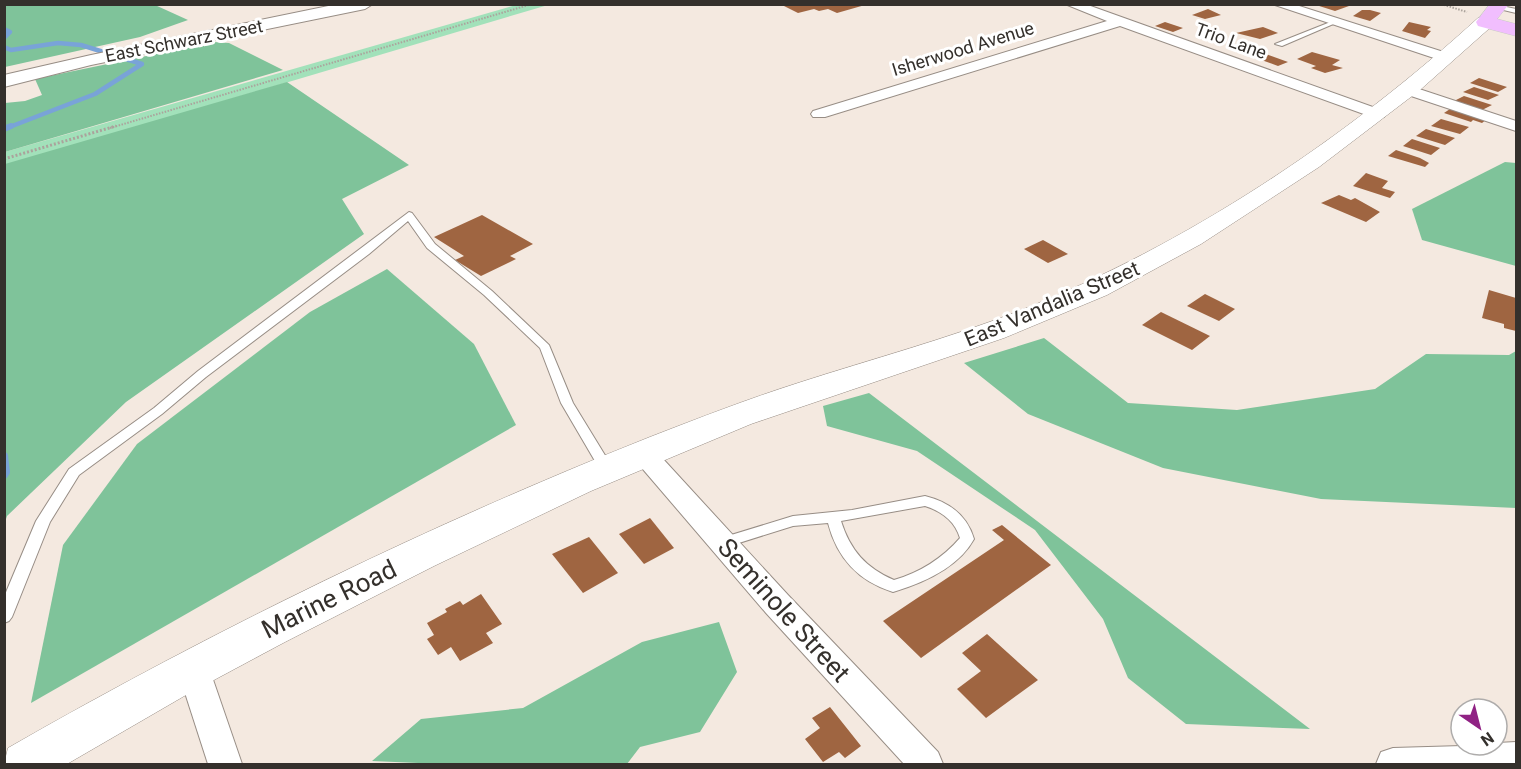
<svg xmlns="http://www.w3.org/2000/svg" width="1521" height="769" viewBox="0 0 1521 769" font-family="Roboto,sans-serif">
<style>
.green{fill:#a2e1ba}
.forest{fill:#7fc39a}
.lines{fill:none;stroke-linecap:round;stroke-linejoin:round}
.stream-far2{stroke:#79a3d8;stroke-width:4.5}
.stream-far1{stroke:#79a3d8;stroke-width:6}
.stream{stroke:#79a3d8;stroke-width:8}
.building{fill:#9f6541}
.service-casing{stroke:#978d85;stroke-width:2}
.minor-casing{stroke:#978d85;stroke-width:2}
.tertiary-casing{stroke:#978d85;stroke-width:2}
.secondary-casing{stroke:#978d85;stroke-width:1}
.primary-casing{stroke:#cac9c8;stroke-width:1}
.path-far1{stroke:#aba39c;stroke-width:2;stroke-dasharray:1.5 1.5;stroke-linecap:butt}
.path{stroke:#aba39c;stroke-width:3;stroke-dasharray:2 2;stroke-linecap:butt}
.service{fill:#fff;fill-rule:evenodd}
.minor{fill:#fff;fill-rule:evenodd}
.tertiary{fill:#fff;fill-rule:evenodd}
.secondary{fill:#fff;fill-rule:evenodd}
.primary{fill:#f1befe;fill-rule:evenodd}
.labels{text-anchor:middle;stroke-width:6;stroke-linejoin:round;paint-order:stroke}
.far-street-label{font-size:18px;fill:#34302c;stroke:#fff}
.street-label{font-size:21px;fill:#34302c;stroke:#fff}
.near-street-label{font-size:26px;fill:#34302c;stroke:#fff}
</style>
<rect width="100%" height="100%" fill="#f4e9e0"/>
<!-- green -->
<polygon class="green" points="516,5 548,5 5,166 5,152"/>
<!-- forest -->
<g class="forest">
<polygon points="4,5 155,5 188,20 140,37 5,67"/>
<polygon points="214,42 229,43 283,70 5,152 5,103 25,101 42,95 35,79"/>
<polygon points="287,82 409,165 342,199 364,234 126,402 7,516 5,522 5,164"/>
<polygon points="1505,162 1516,163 1516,266 1422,240 1412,209"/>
<polygon points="387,269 474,344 516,425 31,703 63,545 137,444 310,312"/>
<polygon points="1044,338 1128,403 1237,410 1375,389 1426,354 1509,355 1516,351 1516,508 1321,499 1163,468 1028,414 964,363"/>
<polygon points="869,393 1310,729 1186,724 1128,678 1103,619 1035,530 917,451 827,426 823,406"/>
<polygon points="719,622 737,672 700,732 640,747 627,764 441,764 372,761 421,719 523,708 642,642"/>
</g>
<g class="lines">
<!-- stream-far2 -->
<g class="stream-far2">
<polyline points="4,29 10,32 4,38"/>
<polyline points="4,47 11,50 58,43 81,45 142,64 95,94 7,128"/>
</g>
<!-- stream-far1 -->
<polyline class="stream-far1" points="4,129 11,126"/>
<!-- stream -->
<polyline class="stream" points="4,456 6,472 4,475"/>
</g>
<!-- building -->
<g class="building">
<polygon points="780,4 865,4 865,5 837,13 828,9 819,11 814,9 798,13"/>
<polygon points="1346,4 1349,6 1335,11 1316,5"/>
<polygon points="1208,9 1221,15 1205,19 1192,15"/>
<polygon points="1362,10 1370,10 1381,13 1370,21 1353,16"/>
<polygon points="1165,22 1183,28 1173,32 1155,26"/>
<polygon points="1409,22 1431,27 1427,30 1431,31 1425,38 1402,31"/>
<polygon points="1263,27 1278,33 1260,39 1236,33"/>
<polygon points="1312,52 1340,60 1332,65 1343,68 1325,73 1311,68 1316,66 1297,59"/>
<polygon points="1263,53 1288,62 1278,66 1253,57"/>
<polygon points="1479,78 1507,87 1498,92 1470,83"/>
<polygon points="1474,87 1499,95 1488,100 1463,92"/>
<polygon points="1464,96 1492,105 1480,111 1452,102"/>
<polygon points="1450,109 1487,119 1482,123 1473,120 1471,122 1444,113"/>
<polygon points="1441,119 1469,127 1460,134 1431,126"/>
<polygon points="1426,129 1455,138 1445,145 1416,136"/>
<polygon points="1412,139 1440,148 1431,155 1403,146"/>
<polygon points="1396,150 1420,158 1429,163 1425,167 1388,156"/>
<polygon points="1366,173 1388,181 1382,188 1395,192 1390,198 1353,186"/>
<polygon points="1339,195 1351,200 1355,198 1380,212 1366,222 1321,203"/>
<polygon points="482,215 533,244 510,256 516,259 481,276 455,260 464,256 434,237"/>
<polygon points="1043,240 1068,254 1048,263 1024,249"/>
<polygon points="1489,290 1516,298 1516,331 1504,328 1504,324 1482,318"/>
<polygon points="1205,294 1235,309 1219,321 1187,306"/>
<polygon points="1161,312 1210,336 1192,350 1142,325"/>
<polygon points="650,518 674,548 644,564 619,534"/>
<polygon points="1002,525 1051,565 921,658 883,621 1004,540 992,530"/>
<polygon points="589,537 618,573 583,593 552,554"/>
<polygon points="481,594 502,624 486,633 493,643 460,661 451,647 438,655 427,639 434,635 427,623 447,612 445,609 460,601 463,605"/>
<polygon points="987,634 1038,680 986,718 957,689 981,671 962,653"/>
<polygon points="830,707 861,746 845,758 839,752 823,762 805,739 820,728 812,718"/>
</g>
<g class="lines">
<!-- service casing -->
<g class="service-casing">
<g id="service">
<polygon points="1497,5 1516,9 1516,13 1495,8 1495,6"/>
<polygon points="1333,21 1338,22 1282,46 1275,44"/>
<polygon points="409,212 412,213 435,244 492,291 549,345 573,403 614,470 612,473 602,473 561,403 540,348 484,295 427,248 408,221 369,254 206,377 162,414 79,475 50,522 12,617 9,621 4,623 4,597 36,521 69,469 154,408 198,371"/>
<path d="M925 496C949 502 967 515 974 539 958 568 923 583 893 592 858 581 837 558 828 523L793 526 723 548 718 547 716 543 718 539 793 516 852 510ZM925 506C941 511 955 521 960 538 943 558 919 573 894 580 866 568 850 550 841 521Z"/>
</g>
</g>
<!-- minor casing -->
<g class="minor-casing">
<g id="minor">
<polygon points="1065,4 1085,4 1384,111 1386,114 1384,117 1372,117 1120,26 825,117 813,117 811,114 813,111 1107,21"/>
<polygon points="1272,4 1293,4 1453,55 1455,58 1448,62 1443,61"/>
<polygon points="1410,86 1516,121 1516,131 1405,94 1402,91 1405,88"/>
<polygon points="644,445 653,448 788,595 938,752 943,764 904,764 766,613 635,460 631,454 635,448"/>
<polygon points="193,654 204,658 209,668 242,764 208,764 177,668 182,658"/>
<polygon points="1516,742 1516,764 1376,764 1381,752 1393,748 1497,745 1497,743"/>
</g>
</g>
<!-- tertiary casing -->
<g class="tertiary-casing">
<polygon id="tertiary" points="338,4 373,4 365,9 91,65 4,87 4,75 91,55"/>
</g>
<!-- secondary casing -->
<g class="secondary-casing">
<path id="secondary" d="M1485 16 1492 18 1494 22 1492 26 1420 90 1319 167 1201 244 1107 295 1004 338 751 424 591 491 434 566 285 642 186 695 67 764H4L8 748C214 630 429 525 650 437 699 418 748 399 798 383 872 359 947 339 1019 311 1185 246 1347 138 1478 18Z"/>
</g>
<!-- primary casing -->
<g class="primary-casing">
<polygon id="primary" points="1490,4 1509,4 1497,19 1516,24 1516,36 1478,26 1476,22"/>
</g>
<!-- path-far1 -->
<g class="path-far1">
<polyline points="1441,4 1467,12"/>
<polyline points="110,128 532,4"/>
</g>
<!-- path -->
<polyline class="path" points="4,159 116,126"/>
<!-- service -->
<use href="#service" class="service"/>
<!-- minor -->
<use href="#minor" class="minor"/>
<!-- tertiary -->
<use href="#tertiary" class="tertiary"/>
<!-- secondary -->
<use href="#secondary" class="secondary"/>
<!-- primary -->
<use href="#primary" class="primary"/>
</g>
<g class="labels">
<!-- far-street labels -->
<g class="far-street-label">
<text transform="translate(184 41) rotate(-11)" y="6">East Schwarz Street</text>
<text transform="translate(1231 41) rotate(20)" y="6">Trio Lane</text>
<text transform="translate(963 49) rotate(-17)" y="6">Isherwood Avenue</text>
</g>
<!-- street labels -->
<g class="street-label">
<text transform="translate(1052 304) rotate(-23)" y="7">East Vandalia Street</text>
</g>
<!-- near-street labels -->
<g class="near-street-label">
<text transform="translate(329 599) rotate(-26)" y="9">Marine Road</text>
<text transform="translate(784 610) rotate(48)" y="9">Seminole Street</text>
</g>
</g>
<!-- border -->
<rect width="1521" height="769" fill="none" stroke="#34302c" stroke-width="12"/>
<!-- north arrow -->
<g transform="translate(1479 727) rotate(145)"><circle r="28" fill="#ffffff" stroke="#aeacab" stroke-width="1.5"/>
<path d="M0-4.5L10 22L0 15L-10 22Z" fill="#902284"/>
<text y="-9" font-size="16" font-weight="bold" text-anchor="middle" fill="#34302c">N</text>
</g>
</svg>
